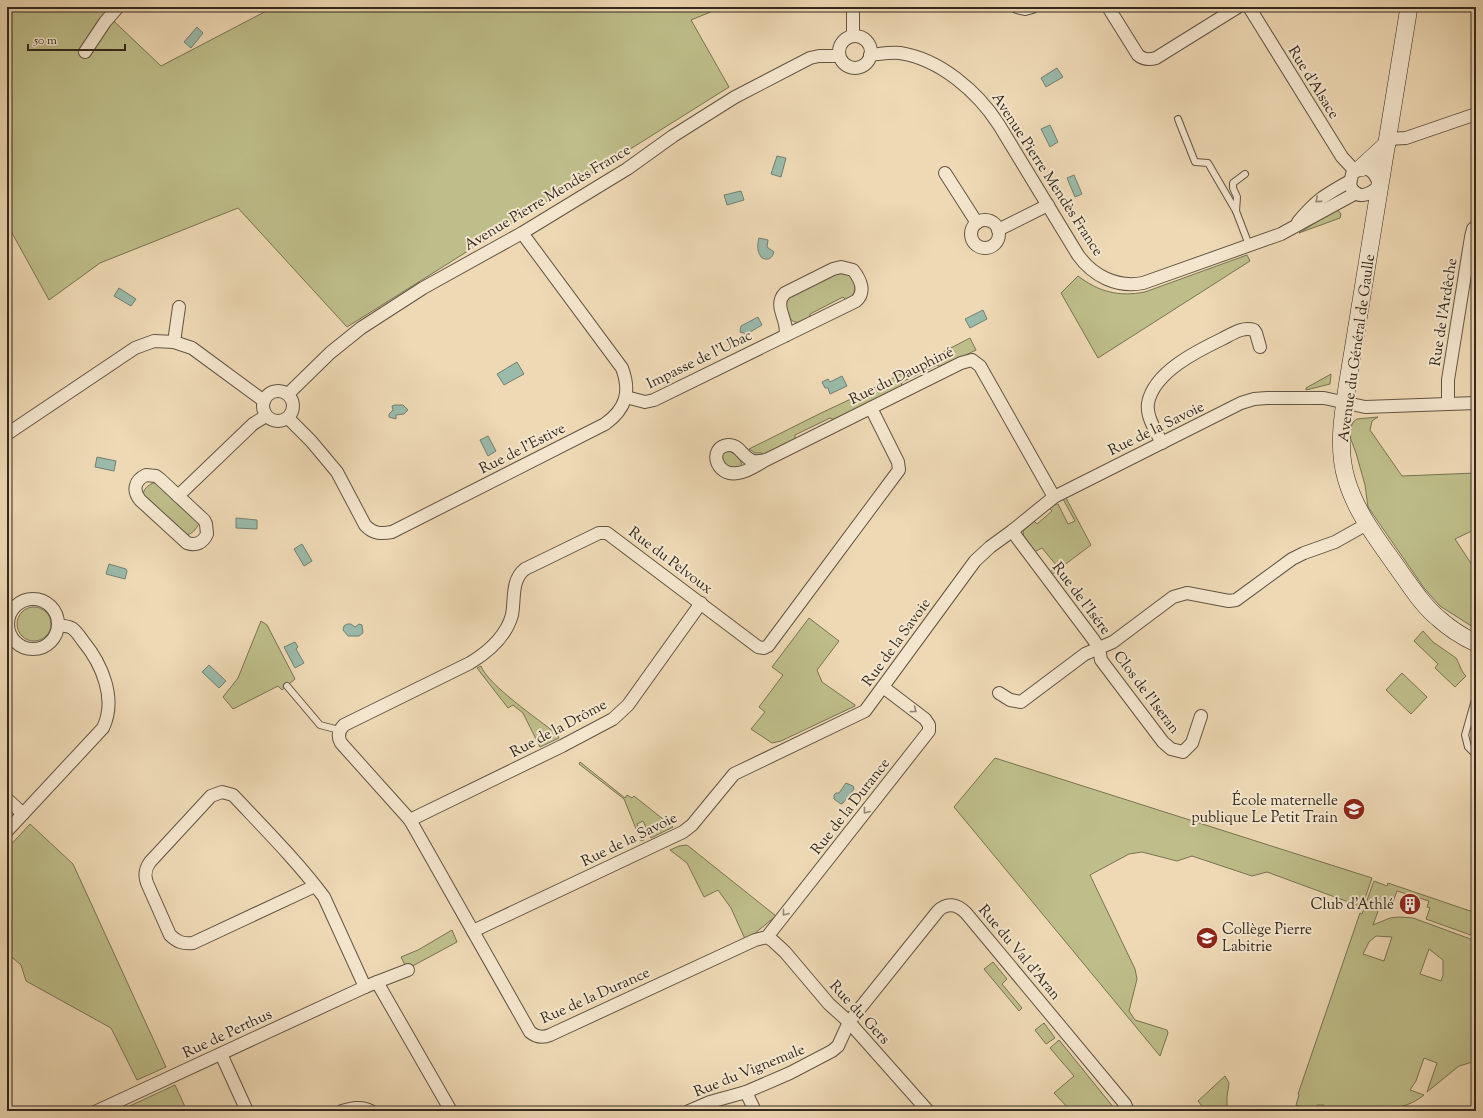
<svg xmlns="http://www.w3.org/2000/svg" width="1483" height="1118" viewBox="0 0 1483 1118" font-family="'Sorts Mill Goudy',serif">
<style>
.green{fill:#bebe8a;stroke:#787354;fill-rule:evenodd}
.water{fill:#9abaaa;stroke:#718072}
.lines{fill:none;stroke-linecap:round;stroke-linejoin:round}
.lane-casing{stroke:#625443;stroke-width:8}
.street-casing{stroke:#625443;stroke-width:14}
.secondary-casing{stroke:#33281d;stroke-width:18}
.lane{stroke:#f4e6ce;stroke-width:6}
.street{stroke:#f4e6ce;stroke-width:12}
.secondary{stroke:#f4e6ce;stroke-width:17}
.oneway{stroke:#948776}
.labels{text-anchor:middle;stroke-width:4;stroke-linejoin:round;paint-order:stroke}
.street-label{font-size:15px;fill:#33281d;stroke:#f4e6ce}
.poi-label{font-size:15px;fill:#33281d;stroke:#f4e6ce;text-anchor:end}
</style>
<rect width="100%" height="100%" fill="#eed9b4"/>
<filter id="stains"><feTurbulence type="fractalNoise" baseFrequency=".005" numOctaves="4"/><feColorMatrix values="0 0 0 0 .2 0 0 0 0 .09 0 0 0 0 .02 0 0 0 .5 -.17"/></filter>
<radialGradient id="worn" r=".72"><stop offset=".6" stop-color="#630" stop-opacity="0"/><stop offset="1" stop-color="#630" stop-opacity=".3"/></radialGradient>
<!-- green -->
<g class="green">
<path d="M7,7H99L161,66L274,7H723L691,20L729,87L347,327L238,208L100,263L49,300L7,224Z"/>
<path d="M1337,209L1341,214L1340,218L1299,233Z"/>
<path d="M1247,255L1250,261L1098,358L1061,293L1078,276C1099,292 1119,297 1145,292Z"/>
<path d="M842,272C856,276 860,293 847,301L843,297L810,314V319C794,326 790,322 784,307L790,296L833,274Z"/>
<path d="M970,338L976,350L941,367L937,365L902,382L901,387L835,420L830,418L795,435V440L764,456L762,453H755L749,449L819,414L870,390Z"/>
<path d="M1331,374L1330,384L1306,390V388Z"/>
<path d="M1378,417L1372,421L1370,430L1402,476L1476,473V529L1455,539L1476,571V629L1440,606L1424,588L1368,507L1365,485L1356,453L1350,437L1351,427L1353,422L1357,419Z"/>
<path d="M728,450C736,452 743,459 741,467L735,469L722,464L721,455L723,452Z"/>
<path d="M153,483H157L199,523C196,530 192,534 184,536L143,497C143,489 147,486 153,483Z"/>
<path d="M1066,498L1091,545L1051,575L1049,573L1057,566L1042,548L1034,552L1024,538L1023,531L1034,521L1037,524L1052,511L1049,508L1056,504H1058L1068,524L1075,521L1063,499Z"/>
<circle cx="34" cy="624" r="17"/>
<path d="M809,618L839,641L817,670L822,682L855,705V706L781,741L772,743L751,729L765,712L759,707L783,675L772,667Z"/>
<path d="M261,621L267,625L295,679L282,690L278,686L233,709L223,697L238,678Z"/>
<path d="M1423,631L1433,642L1456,658C1460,664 1460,670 1466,676L1455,687L1435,668L1438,664L1414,641Z"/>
<path d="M481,666C488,685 539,720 557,734L559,738L540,747L523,713L513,705L508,708L477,668Z"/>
<path d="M1402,673L1427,697L1411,714L1386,690Z"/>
<path d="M995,758L1372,878L1362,907L1267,872L1252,876L1192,856L1177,861L1142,852L1129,854L1090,875L1135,969L1137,979L1129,1011L1135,1020L1167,1030L1168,1033L1160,1056L954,807Z"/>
<path d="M580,762L625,798L627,795L632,798L634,796L673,827L651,838L643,821L637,824L644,840L641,841L624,799L579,764Z"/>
<path d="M30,824L73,864L166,1067L137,1080L111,1028L26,981L21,965L7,953V849Z"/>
<path d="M687,845L776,916L754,934L745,939L731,908L718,890L704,897L687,863L670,850L679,846Z"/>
<path d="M1374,881L1387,886L1388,883L1476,913V937L1426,919L1430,908L1427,907L1429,901L1397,891L1391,907L1381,903L1373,925L1390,918L1399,917L1413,918L1476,941V1061L1459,1066L1427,1092L1437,1063L1424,1058L1416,1081L1410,1090L1424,1095C1396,1118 1358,1107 1325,1109L1324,1105H1317V1110H1311L1296,1105L1299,1095L1298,1094L1360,913L1362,914ZM1376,936L1392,937L1384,961L1363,954L1369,942ZM1429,949L1443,960V975L1441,981L1420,974Z"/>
<path d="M452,930L457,942L407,969L401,957L418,950Z"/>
<path d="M993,962L1007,979L1002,984L1022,1008L1019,1011L984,969Z"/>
<path d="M1044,1023L1055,1038L1046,1044L1035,1030Z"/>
<path d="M1059,1040L1114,1108L1116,1111H1071L1054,1093L1074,1076L1050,1048Z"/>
<path d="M1225,1076L1229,1083L1227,1097V1111H1206L1198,1101Z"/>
<path d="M175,1085L187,1111H119Z"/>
</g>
<!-- water -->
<g class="water">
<path d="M197,27L203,33L191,48L184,42Z"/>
<path d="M1057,68L1063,77L1046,87L1041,78Z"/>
<path d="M1050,125L1058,142L1050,147L1041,129Z"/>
<path d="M777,156L786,158L781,177L771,174Z"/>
<path d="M1074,175L1082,194L1075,197L1067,178Z"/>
<path d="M741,191L744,200L727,205L724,195Z"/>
<path d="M759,238L768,240L767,247L774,252C772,258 769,261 762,258C757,252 757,246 759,238Z"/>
<path d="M119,288L136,299L131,306L114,296Z"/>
<path d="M983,310L987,319L970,328L965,319Z"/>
<path d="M758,317L762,325L745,335L744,333L740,332L741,326Z"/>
<path d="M517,362L524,374L504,385L497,374Z"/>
<path d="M842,376L847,386L830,394L828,388H825L822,382L828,379L830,382Z"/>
<path d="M395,405H403L408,410L404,414L396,415V419L389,417V414L393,410L392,406Z"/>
<path d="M488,436L496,451L488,456L480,440Z"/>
<path d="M97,457L116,461L114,471L95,467Z"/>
<path d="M236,518L257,520V529L236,528Z"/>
<path d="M302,544L312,561L304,566L294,549Z"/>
<path d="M109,564L126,569L127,571L125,579L106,574Z"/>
<path d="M347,624H351L355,627L359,624L362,625L363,633L359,636H348L343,630L344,626Z"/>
<path d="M295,642L298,647L296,649L304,663L295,668L284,647Z"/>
<path d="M209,665L226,681L219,688L202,672Z"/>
<path d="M846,783L853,786L854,789L843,803L841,804L834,799V795L836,793H839Z"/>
</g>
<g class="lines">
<!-- lane casing -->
<g class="lane-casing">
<g id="lane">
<path d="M1178,119L1195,162L1208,163L1236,211L1249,245"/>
<path d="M1236,211L1237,197L1233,188V183L1245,174"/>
<path d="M287,686L320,725L339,730"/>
<path d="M1476,696L1465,735L1468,747L1476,755"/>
</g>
</g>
<!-- street casing -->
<g class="street-casing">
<g id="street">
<path d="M853,7V36"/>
<path d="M1017,7L1025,9L1032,7"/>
<path d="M1108,7L1138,55C1144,60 1149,60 1156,58L1238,7"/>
<path d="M1249,7L1342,157L1355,171"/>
<circle cx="855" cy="52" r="16"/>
<path d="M85,52L105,22L118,7"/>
<path d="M870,55C880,54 891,52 900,53C940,59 978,92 999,125L1078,255C1093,276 1117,288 1143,283L1281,234L1356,193"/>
<path d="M1387,139L1406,138L1476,114"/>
<path d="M1361,168C1373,168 1376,176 1380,186C1370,194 1357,202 1350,185L1352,174Z"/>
<path d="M945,173L977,223"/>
<circle cx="985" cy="234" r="14"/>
<path d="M1298,222C1316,200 1325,195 1350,181"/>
<path d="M998,230L1048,205"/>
<path d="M174,342L179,307"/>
<circle cx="278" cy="406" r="15"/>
<path d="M288,394L330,353L361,328L423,288L522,233L627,169L673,136L735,97L810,58L819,56H839"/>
<path d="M626,397L645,402L654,400L856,301C866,292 861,280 853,270L841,267L833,269L785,293C772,306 790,321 785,336"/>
<path d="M1448,404V380L1471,237L1473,229L1476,226"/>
<path d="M871,408L898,462L899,470L768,646L764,648L758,647L611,536L607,533H599L525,569C511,580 515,599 512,615C506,637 488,652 470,663L344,725C339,730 337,736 341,743L410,820L530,1032C536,1037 543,1038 550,1035L755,940L767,937L929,731V725L925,719L883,687"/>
<path d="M288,418L311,441L337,472L365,525C373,534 381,534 392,532L605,424C626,409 631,392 622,368L522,233"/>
<path d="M7,434L135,348L154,341L174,342L192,348L264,401"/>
<path d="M1162,443C1156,431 1146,417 1148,403C1154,372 1197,351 1222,339C1232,334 1243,326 1254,330L1256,333L1260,347"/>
<path d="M766,460C758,464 748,472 738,473C715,477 708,447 728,445C739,444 742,456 751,460C755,462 761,461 766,460L961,363L972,360L980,366L1054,497"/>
<path d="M146,475L156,476L160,479L204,520L206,524L207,534C203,543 196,546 187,543L140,500C132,490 135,480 146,475Z"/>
<path d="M178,496L253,424L266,416"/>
<path d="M1012,531L1093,639L1099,648L1101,660L1163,742L1171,749L1183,752L1192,743L1201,716"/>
<circle cx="33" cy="624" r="25"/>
<path d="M999,693L1010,700L1021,702L1085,654L1113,642L1173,597L1187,593L1229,601L1236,600L1292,559L1304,553L1335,542L1367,524"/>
<path d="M7,799L23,814"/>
<path d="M410,820L562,746L613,719L628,705L701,603"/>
<path d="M7,831L103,728C117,699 102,664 83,641C80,637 77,632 73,629C70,626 63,626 58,625"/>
<path d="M315,886L193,943C183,944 177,942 170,935L147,883C144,875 145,869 150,862L211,796L222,792L233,795C264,828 297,861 324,897L365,987"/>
<path d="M473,931L683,832L692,825L734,774L865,711L975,561L990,547L1012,531L1054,497L1241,403L1254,399L1267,398H1324L1365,407L1476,403"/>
<path d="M767,937L773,941L785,952L829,1004L849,1022L928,1111"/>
<path d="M377,982L408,970"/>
<path d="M221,1054L247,1111"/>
<path d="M746,1092L755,1111"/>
<path d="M97,1111L365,987L377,982L451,1111"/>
<path d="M342,1111C352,1108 362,1106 371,1111"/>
<path d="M689,1111L710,1102L746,1092L790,1073L832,1051L838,1046L849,1022L938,911C947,902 957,904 966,913L1125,1104L1128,1111"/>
</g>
</g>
<!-- secondary casing -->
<g class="secondary-casing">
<g id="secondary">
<path d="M1409,7L1348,381C1343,413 1337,447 1346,478C1356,514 1381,544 1401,573C1412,588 1423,606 1438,618C1449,628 1463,637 1476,643"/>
<path d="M1361,168L1387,144"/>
</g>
</g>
<!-- lane -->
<use href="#lane" class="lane"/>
<!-- street -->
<use href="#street" class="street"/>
<!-- secondary -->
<use href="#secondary" class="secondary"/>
</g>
<!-- one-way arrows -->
<defs><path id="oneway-chevron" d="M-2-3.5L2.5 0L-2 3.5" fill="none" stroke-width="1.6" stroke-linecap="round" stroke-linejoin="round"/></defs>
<g class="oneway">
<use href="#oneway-chevron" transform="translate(1318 200) rotate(139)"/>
<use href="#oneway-chevron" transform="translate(914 710) rotate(37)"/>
<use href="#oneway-chevron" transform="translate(866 811) rotate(128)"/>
<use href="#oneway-chevron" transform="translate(785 913) rotate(128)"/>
</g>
<!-- icons -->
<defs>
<g id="school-disc" transform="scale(1.15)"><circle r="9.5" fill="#8f2418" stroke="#f4e6ce"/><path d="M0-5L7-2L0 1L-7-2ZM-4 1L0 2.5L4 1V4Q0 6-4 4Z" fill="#fff"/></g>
<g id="building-disc" transform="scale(1.15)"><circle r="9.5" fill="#8f2418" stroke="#f4e6ce"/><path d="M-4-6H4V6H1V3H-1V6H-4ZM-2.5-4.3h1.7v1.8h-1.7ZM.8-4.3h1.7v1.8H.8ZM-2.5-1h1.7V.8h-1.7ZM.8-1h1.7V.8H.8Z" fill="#fff"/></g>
</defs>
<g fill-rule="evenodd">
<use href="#school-disc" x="1354" y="809"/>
<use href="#building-disc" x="1410" y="904"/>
<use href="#school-disc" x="1207" y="938"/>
</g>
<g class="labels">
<!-- street labels -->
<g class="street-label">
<text transform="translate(1314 82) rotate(58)" y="5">Rue d'Alsace</text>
<text transform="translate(1048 174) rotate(57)" y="5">Avenue Pierre Mendès France</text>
<text transform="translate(547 197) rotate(-31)" y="5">Avenue Pierre Mendès France</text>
<text transform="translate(1443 312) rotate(-81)" y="5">Rue de l'Ardêche</text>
<text transform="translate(1356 348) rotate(-82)" y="5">Avenue du Général de Gaulle</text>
<text transform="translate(699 359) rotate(-26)" y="5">Impasse de l'Ubac</text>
<text transform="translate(901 375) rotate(-26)" y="5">Rue du Dauphiné</text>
<text transform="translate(1156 428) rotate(-26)" y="5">Rue de la Savoie</text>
<text transform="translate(522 448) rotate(-27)" y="5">Rue de l'Estive</text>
<text transform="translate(671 560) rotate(37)" y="5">Rue du Pelvoux</text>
<text transform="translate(1082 598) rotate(53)" y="5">Rue de l'Isére</text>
<text transform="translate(896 642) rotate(-54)" y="5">Rue de la Savoie</text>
<text transform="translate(1147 692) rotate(53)" y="5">Clos de l'Iseran</text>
<text transform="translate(558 728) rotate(-28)" y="5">Rue de la Drôme</text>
<text transform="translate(850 806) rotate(-52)" y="5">Rue de la Durance</text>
<text transform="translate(629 839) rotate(-26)" y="5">Rue de la Savoie</text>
<text transform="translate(1020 952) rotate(50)" y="5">Rue du Val d'Aran</text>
<text transform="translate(595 995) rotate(-24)" y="5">Rue de la Durance</text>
<text transform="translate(860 1012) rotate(47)" y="5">Rue du Gers</text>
<text transform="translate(227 1033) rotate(-25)" y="5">Rue de Perthus</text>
<text transform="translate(749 1070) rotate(-22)" y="5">Rue du Vignemale</text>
</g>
<!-- poi labels -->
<g class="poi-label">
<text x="1338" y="805">École maternelle<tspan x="1338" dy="17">publique Le Petit Train</tspan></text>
<text x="1394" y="909">Club d'Athlé</text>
<text x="1222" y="934" text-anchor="start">Collège Pierre<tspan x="1222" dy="17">Labitrie</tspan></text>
</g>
</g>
<!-- margin -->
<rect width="1483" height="1118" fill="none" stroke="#eed9b4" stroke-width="24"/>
<rect x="8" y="8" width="1467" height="1102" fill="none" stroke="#33281d" stroke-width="2"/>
<rect x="12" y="12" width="1459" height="1094" fill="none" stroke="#33281d"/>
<!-- scale -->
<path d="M28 44v6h97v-6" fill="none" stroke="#33281d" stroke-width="2"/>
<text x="34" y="44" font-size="12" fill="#33281d" stroke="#f4e6ce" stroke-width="3" paint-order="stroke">50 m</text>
<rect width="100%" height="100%" filter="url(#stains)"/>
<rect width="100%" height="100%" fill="url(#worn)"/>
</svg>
